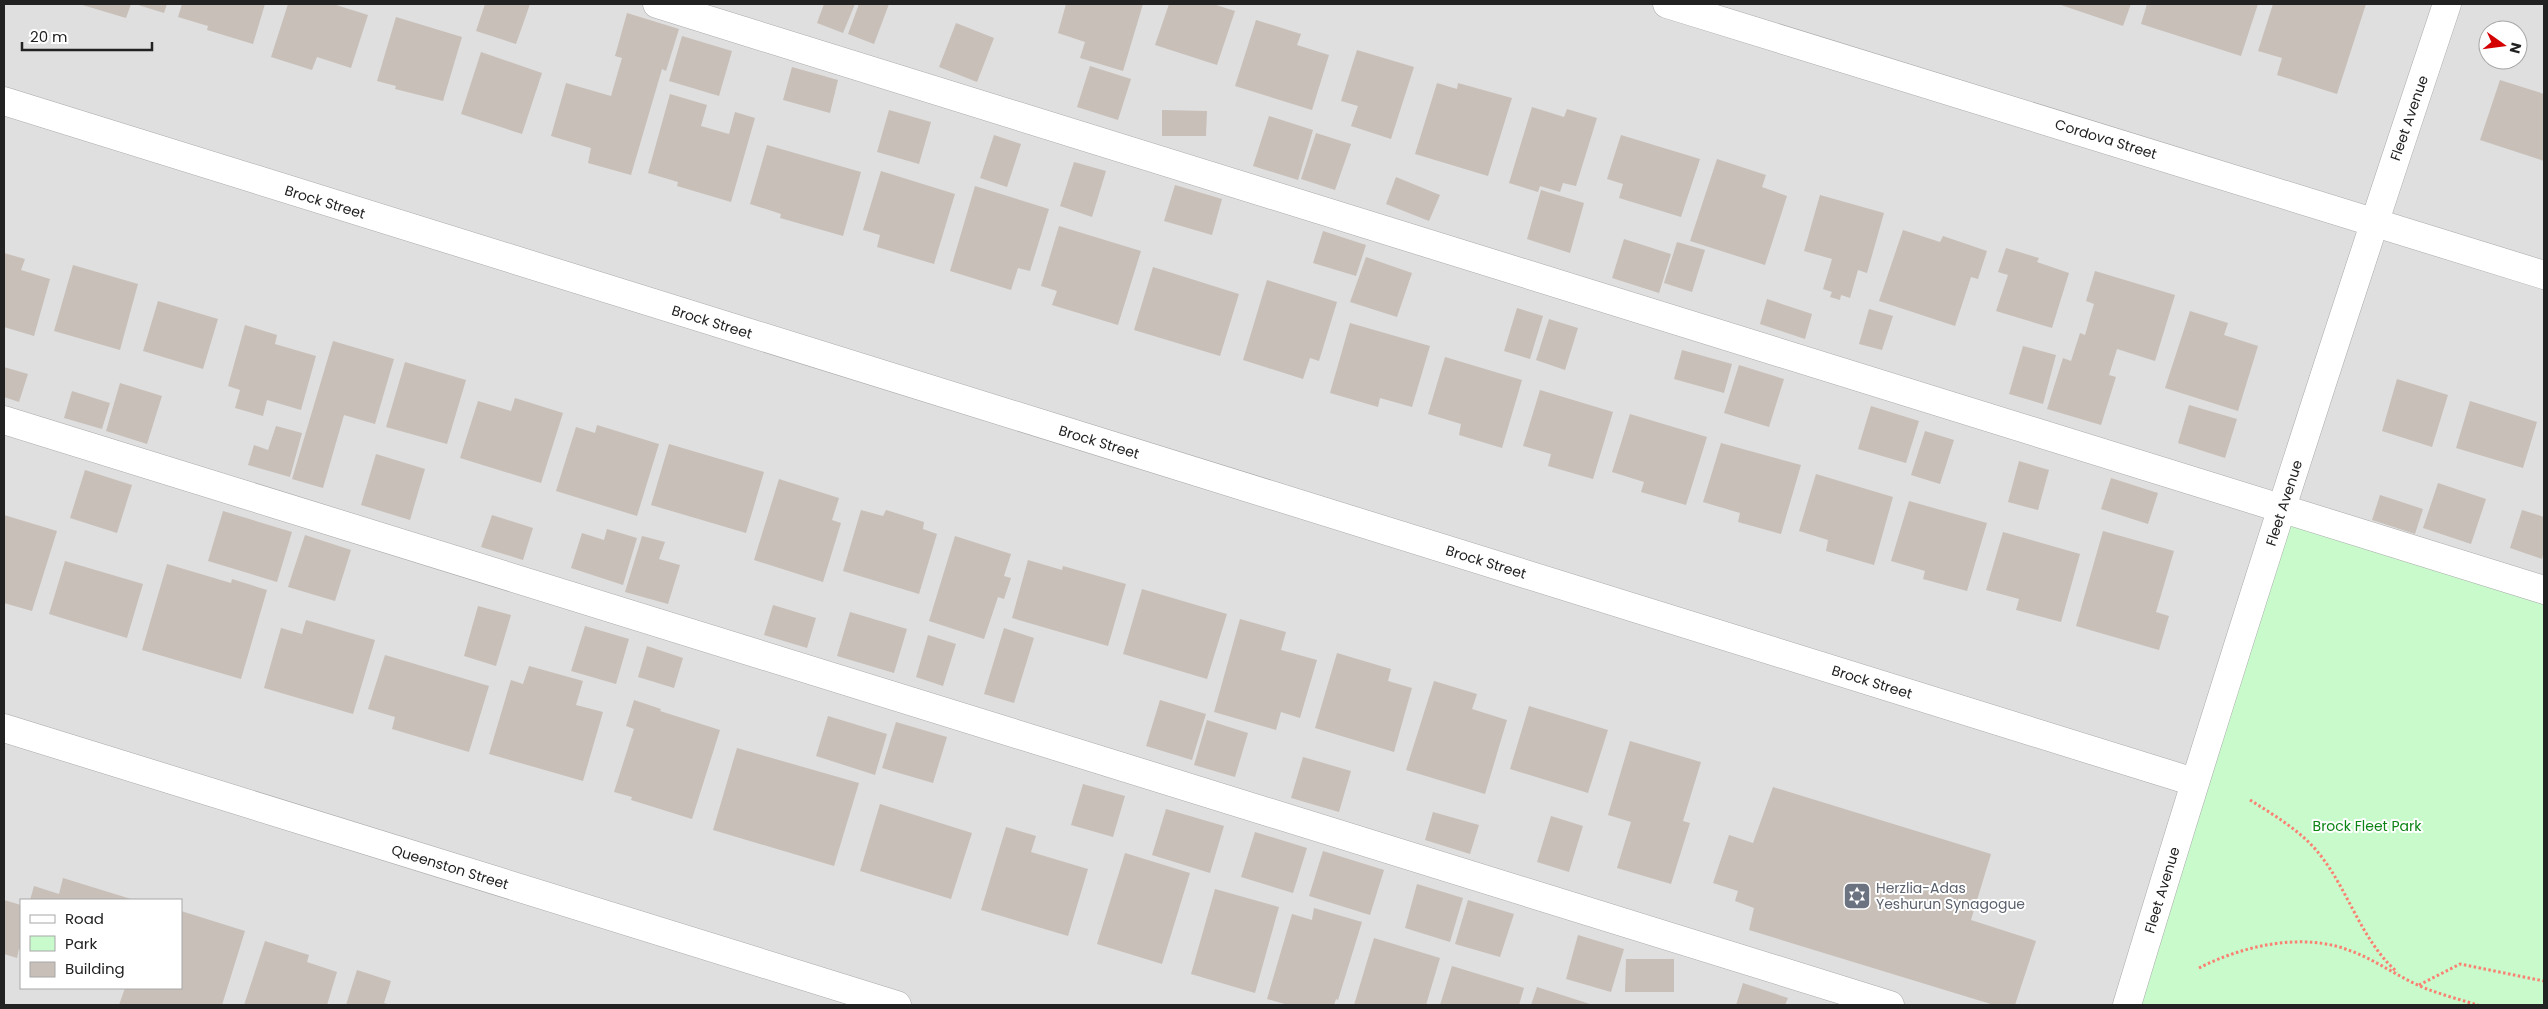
<svg xmlns="http://www.w3.org/2000/svg" width="2548" height="1009" viewBox="0 0 2548 1009" font-family="Poppins,sans-serif">
<style>
.residential{fill:#e0dfdf;fill-rule:evenodd}
.park{fill:#c8facc}
.building{fill:#c7bfb8}
.lines{fill:none;stroke-linecap:round;stroke-linejoin:round}
.minor-casing{stroke:#a9a9a9;stroke-width:29}
.path{stroke:#fa8072;stroke-width:3;stroke-dasharray:2.5 2.5;stroke-linecap:butt}
.minor{stroke:#fff;stroke-width:28}
.labels{text-anchor:middle;stroke-width:4;stroke-linejoin:round;paint-order:stroke}
.street-label{font-size:14px;fill:#222;stroke:#fff}
.park-label{font-size:14px;fill:#0c8416;stroke:#fff}
.worship-label{font-size:14px;fill:#5b616d;stroke:#fff;text-anchor:start}
</style>
<rect width="100%" height="100%" fill="#f2efe9"/>
<!-- residential -->
<path class="residential" d="M4,4H2544V590L2127,1005H4ZM2488,30H2518V60H2488ZM21,900H181V988H21Z"/>
<!-- park -->
<path class="park" d="M2282,509L2544,590V1005H2127Z"/>
<!-- building -->
<g class="building">
<path d="M79,4H131L126,18Z"/>
<path d="M135,4H167L164,13Z"/>
<path d="M182,4H265L253,44L207,30L208,26L178,17Z"/>
<path d="M288,4H333L368,15L351,68L317,57L312,70L271,57Z"/>
<path d="M485,4H530L516,44L476,31Z"/>
<path d="M824,4H855L843,33L817,23Z"/>
<path d="M859,4H889L874,44L848,34Z"/>
<path d="M1066,4H1143L1123,71L1080,58L1085,42L1058,33Z"/>
<path d="M1169,4H1213L1235,11L1217,65L1155,45Z"/>
<path d="M2058,4H2131L2123,26Z"/>
<path d="M2147,4H2258L2241,56L2141,24Z"/>
<path d="M2273,4H2366L2337,94L2277,75L2282,58L2258,51Z"/>
<path d="M627,13L679,29L666,71L662,69L631,175L588,163L591,148L551,136L566,83L611,96L622,58L615,56Z"/>
<path d="M396,17L462,37L443,101L395,89L396,86L377,81Z"/>
<path d="M1256,20L1301,34L1297,45L1329,55L1312,110L1235,86Z"/>
<path d="M956,23L994,38L977,82L939,67Z"/>
<path d="M682,36L732,51L719,96L669,81Z"/>
<path d="M1357,50L1414,67L1391,139L1351,126L1358,106L1341,101Z"/>
<path d="M481,52L542,73L522,134L461,114Z"/>
<path d="M1090,66L1131,79L1118,120L1077,107Z"/>
<path d="M792,67L838,80L830,113L783,100Z"/>
<path d="M2500,80L2544,94V161L2480,140Z"/>
<path d="M1437,83L1457,89L1458,83L1512,98L1488,176L1415,154Z"/>
<path d="M670,94L707,105L701,126L729,134L735,112L755,118L731,202L677,186L678,182L648,173Z"/>
<path d="M1532,107L1564,117L1567,109L1597,118L1576,186L1563,183L1560,192L1540,186L1538,192L1509,183Z"/>
<path d="M889,110L931,122L919,164L877,152Z"/>
<path d="M1162,110L1207,111L1206,136H1162Z"/>
<path d="M1269,116L1313,130L1298,180L1253,166Z"/>
<path d="M1316,133L1351,144L1335,190L1301,179Z"/>
<path d="M994,135L1021,144L1007,187L980,178Z"/>
<path d="M1621,135L1700,159L1681,217L1619,198L1623,184L1607,179Z"/>
<path d="M767,145L861,172L843,236L780,218L781,214L750,204Z"/>
<path d="M1717,159L1766,175L1762,187L1787,196L1765,265L1690,241Z"/>
<path d="M1074,162L1106,171L1092,217L1060,206Z"/>
<path d="M881,171L955,194L934,264L877,247L880,235L863,230Z"/>
<path d="M1396,177L1440,195L1429,221L1386,204Z"/>
<path d="M1175,185L1222,199L1212,235L1164,221Z"/>
<path d="M975,186L1049,209L1030,271L1018,268L1011,290L950,271Z"/>
<path d="M1541,190L1584,203L1570,253L1527,239Z"/>
<path d="M1820,195L1884,213L1867,273L1858,270L1850,298L1841,295L1840,300L1830,297L1832,292L1823,289L1832,259L1804,251Z"/>
<path d="M1059,226L1141,251L1118,325L1052,305L1057,291L1041,286Z"/>
<path d="M1903,230L1940,242L1943,236L1987,251L1978,279L1971,277L1955,326L1879,301Z"/>
<path d="M1323,231L1366,245L1356,276L1313,263Z"/>
<path d="M1624,239L1671,254L1659,293L1612,278Z"/>
<path d="M1677,242L1705,250L1692,292L1664,283Z"/>
<path d="M2006,248L2039,258L2037,262L2069,273L2052,328L1996,311L2008,275L1998,272Z"/>
<path d="M4,253L25,259L21,270L50,279L34,336L4,327Z"/>
<path d="M1366,257L1412,273L1397,317L1350,302Z"/>
<path d="M73,265L138,284L120,350L54,331Z"/>
<path d="M1153,267L1239,294L1220,356L1134,330Z"/>
<path d="M2095,271L2175,295L2155,361L2117,349L2109,375L2116,377L2101,425L2047,409L2063,358L2071,361L2080,333L2085,335L2094,304L2086,301Z"/>
<path d="M1267,280L1337,302L1319,361L1310,358L1303,379L1243,360Z"/>
<path d="M1767,299L1812,314L1805,339L1760,324Z"/>
<path d="M158,301L218,319L203,369L143,351Z"/>
<path d="M1517,308L1543,316L1530,359L1504,351Z"/>
<path d="M1869,309L1893,316L1882,350L1859,344Z"/>
<path d="M2190,311L2228,323L2224,335L2258,346L2238,411L2165,388Z"/>
<path d="M1549,319L1578,328L1565,370L1536,360Z"/>
<path d="M1350,323L1430,346L1412,407L1380,398L1378,407L1330,393Z"/>
<path d="M245,325L277,335L275,344L316,356L301,410L267,400L263,416L235,408L240,390L228,386Z"/>
<path d="M333,341L394,359L375,424L344,415L323,488L292,479Z"/>
<path d="M2023,346L2056,355L2043,404L2009,394Z"/>
<path d="M1682,350L1732,364L1724,393L1674,379Z"/>
<path d="M1445,357L1522,380L1502,448L1459,435L1461,424L1428,414Z"/>
<path d="M405,362L466,380L447,444L386,427Z"/>
<path d="M1739,365L1784,379L1769,427L1724,413Z"/>
<path d="M4,367L28,374L19,402L4,397Z"/>
<path d="M2397,379L2448,395L2432,447L2382,431Z"/>
<path d="M120,383L162,396L147,444L106,431Z"/>
<path d="M1540,390L1613,412L1593,479L1548,466L1551,454L1523,446Z"/>
<path d="M72,391L110,403L102,429L64,418Z"/>
<path d="M515,398L563,413L541,483L460,458L478,401L511,411Z"/>
<path d="M2470,401L2537,422L2523,468L2456,448Z"/>
<path d="M2189,405L2237,419L2225,458L2178,443Z"/>
<path d="M1871,406L1919,421L1906,463L1858,449Z"/>
<path d="M1630,414L1707,437L1686,505L1641,492L1644,482L1612,472Z"/>
<path d="M597,425L659,444L637,516L556,491L576,427L595,433Z"/>
<path d="M276,426L302,433L290,477L248,465L254,445L268,450Z"/>
<path d="M1925,431L1954,440L1940,484L1911,475Z"/>
<path d="M1721,443L1801,465L1781,534L1738,522L1740,513L1703,502Z"/>
<path d="M669,444L764,472L746,533L651,505Z"/>
<path d="M376,454L425,469L410,520L361,505Z"/>
<path d="M2019,461L2049,470L2038,510L2008,502Z"/>
<path d="M85,470L132,485L117,533L70,518Z"/>
<path d="M1816,474L1893,497L1874,565L1826,551L1828,540L1799,531Z"/>
<path d="M2111,478L2158,493L2148,524L2101,509Z"/>
<path d="M779,479L839,498L832,520L841,523L823,582L754,560Z"/>
<path d="M2438,483L2486,499L2471,544L2423,528Z"/>
<path d="M2380,495L2423,509L2415,534L2372,520Z"/>
<path d="M1909,501L1987,523L1967,591L1923,579L1925,571L1891,561Z"/>
<path d="M861,510L883,516L886,510L924,522L923,529L937,534L919,594L843,571Z"/>
<path d="M2522,510L2544,517V551L2542,559L2510,548Z"/>
<path d="M223,511L292,532L277,582L208,561Z"/>
<path d="M4,515L57,531L32,611L4,603Z"/>
<path d="M492,515L533,528L523,560L481,547Z"/>
<path d="M607,529L637,538L623,585L571,568L582,533L604,540Z"/>
<path d="M2103,531L2174,551L2156,612L2169,616L2159,650L2076,626Z"/>
<path d="M2003,532L2080,554L2061,622L2016,610L2019,599L1986,590Z"/>
<path d="M305,535L351,550L335,601L288,587Z"/>
<path d="M642,536L665,542L659,559L680,565L668,604L625,592Z"/>
<path d="M955,536L1011,554L1004,576L1011,578L1004,599L998,597L984,639L929,621Z"/>
<path d="M1028,560L1062,570L1063,566L1126,584L1108,646L1012,618Z"/>
<path d="M65,561L143,584L127,638L49,614Z"/>
<path d="M167,564L231,583L232,579L267,590L241,679L142,650Z"/>
<path d="M1142,589L1227,614L1207,679L1123,654Z"/>
<path d="M773,605L816,618L807,648L764,635Z"/>
<path d="M478,606L511,615L496,666L464,656Z"/>
<path d="M850,612L907,629L894,673L837,656Z"/>
<path d="M1240,619L1286,632L1281,650L1317,660L1300,718L1281,712L1276,730L1214,712Z"/>
<path d="M306,620L375,640L353,714L264,688L281,628L302,634Z"/>
<path d="M585,626L629,639L616,684L571,671Z"/>
<path d="M1004,628L1034,638L1014,703L984,694Z"/>
<path d="M928,635L956,644L943,686L916,677Z"/>
<path d="M647,646L683,658L674,688L638,677Z"/>
<path d="M1337,653L1391,669L1388,681L1412,688L1394,752L1315,728Z"/>
<path d="M385,655L489,686L469,752L392,729L395,717L368,709Z"/>
<path d="M529,666L583,681L576,705L603,712L583,781L489,754L511,680L523,684Z"/>
<path d="M1434,681L1477,694L1472,709L1507,720L1485,794L1406,770Z"/>
<path d="M634,700L661,709L660,711L720,730L692,819L631,800L632,797L614,792L634,729L626,726Z"/>
<path d="M1160,700L1206,714L1192,760L1146,746Z"/>
<path d="M1529,706L1608,730L1588,793L1510,769Z"/>
<path d="M828,716L887,734L875,775L816,756Z"/>
<path d="M1207,720L1248,733L1235,777L1194,765Z"/>
<path d="M896,722L947,737L933,783L882,768Z"/>
<path d="M1630,741L1701,762L1683,821L1690,823L1671,884L1617,868L1631,822L1608,815Z"/>
<path d="M737,748L859,783L834,866L713,830Z"/>
<path d="M1303,757L1351,771L1339,812L1291,798Z"/>
<path d="M1083,784L1125,796L1113,837L1071,825Z"/>
<path d="M1773,787L1991,854L1971,920L2036,941L2015,1005H1994L1749,930L1754,908L1735,901L1738,891L1713,883L1729,835L1753,843Z"/>
<path d="M880,804L972,833L951,899L860,871Z"/>
<path d="M1166,809L1224,826L1210,873L1152,855Z"/>
<path d="M1433,812L1479,825L1470,854L1425,840Z"/>
<path d="M1551,816L1583,826L1569,872L1537,862Z"/>
<path d="M1006,827L1036,836L1031,852L1088,869L1068,936L981,910Z"/>
<path d="M1255,832L1307,848L1293,893L1241,877Z"/>
<path d="M1323,851L1384,870L1370,915L1309,896Z"/>
<path d="M1125,853L1190,873L1162,964L1097,944Z"/>
<path d="M63,878L131,899V900H30L34,886L59,894Z"/>
<path d="M1417,884L1463,898L1450,942L1405,928Z"/>
<path d="M1215,889L1279,907L1255,993L1191,974Z"/>
<path d="M4,900L21,905V949H19L17,958L4,954Z"/>
<path d="M1468,900L1514,914L1500,957L1455,944Z"/>
<path d="M1314,908L1362,922L1338,1000L1336,999L1334,1005H1288L1267,999L1292,914L1312,920Z"/>
<path d="M181,911L245,931L222,1005H119L125,988H181Z"/>
<path d="M1578,935L1624,949L1611,992L1566,979Z"/>
<path d="M1374,938L1440,958L1426,1005H1354Z"/>
<path d="M265,941L309,955L307,962L337,972L327,1005H244Z"/>
<path d="M1626,959H1674V992H1625Z"/>
<path d="M1452,966L1524,988L1519,1005H1440Z"/>
<path d="M357,970L391,981L384,1003L391,1005H346Z"/>
<path d="M1743,983L1788,998L1785,1005H1736Z"/>
<path d="M1537,987L1593,1005H1531Z"/>
</g>
<g class="lines">
<!-- minor casing -->
<g class="minor-casing">
<g id="minor">
<path d="M657,4L2544,590"/>
<path d="M1667,4L2544,275"/>
<path d="M4,101L2194,782"/>
<path d="M4,420L1890,1005"/>
<path d="M4,728L897,1005"/>
<path d="M2127,1005C2228,670 2336,336 2447,4"/>
</g>
</g>
<!-- path -->
<g class="path">
<path d="M2250,800C2274,815 2299,830 2317,851C2348,888 2360,939 2397,972"/>
<path d="M2199,968C2244,945 2304,932 2351,951C2378,961 2401,979 2427,989C2443,995 2461,1000 2478,1005"/>
<path d="M2419,985L2460,964L2544,981"/>
</g>
<!-- minor -->
<use href="#minor" class="minor"/>
</g>
<!-- icons -->
<defs>
<g id="synagogue-square" transform="scale(1.4375)"><rect x="-9" y="-9" width="18" height="18" rx="4" fill="#6b7280" stroke="#fff"/><path d="M0-6.5L5.6 3.2H-5.6ZM0 6.5L5.6-3.2H-5.6Z" fill="#fff"/></g>
</defs>
<g fill-rule="evenodd">
<use href="#synagogue-square" x="1857" y="896"/>
</g>
<g class="labels">
<!-- street labels -->
<g class="street-label">
<text transform="translate(2409 118) rotate(-71)" y="5">Fleet Avenue</text>
<text transform="translate(2106 139) rotate(17)" y="5">Cordova Street</text>
<text transform="translate(325 202) rotate(17)" y="5">Brock Street</text>
<text transform="translate(712 322) rotate(17)" y="5">Brock Street</text>
<text transform="translate(1099 442) rotate(17)" y="5">Brock Street</text>
<text transform="translate(2284 503) rotate(-72)" y="5">Fleet Avenue</text>
<text transform="translate(1486 562) rotate(17)" y="5">Brock Street</text>
<text transform="translate(1872 682) rotate(17)" y="5">Brock Street</text>
<text transform="translate(450 867) rotate(17)" y="5">Queenston Street</text>
<text transform="translate(2162 890) rotate(-73)" y="5">Fleet Avenue</text>
</g>
<!-- park labels -->
<g class="park-label">
<text x="2367" y="831">Brock Fleet Park</text>
</g>
<!-- worship labels -->
<g class="worship-label">
<text x="1876" y="893">Herzlia-Adas<tspan x="1876" dy="16">Yeshurun Synagogue</tspan></text>
</g>
</g>
<!-- border -->
<rect width="2548" height="1009" fill="none" stroke="#222222" stroke-width="10"/>
<!-- legend -->
<rect x="20" y="899" width="162" height="90" fill="#ffffff" stroke="#a7a7a7"/>
<rect x="30" y="915" width="25" height="8" fill="#ffffff" stroke="#a7a7a7"/>
<text x="65" y="924" font-size="15" fill="#222222">Road</text>
<rect x="30" y="936" width="25" height="15" fill="#c8facc" stroke="#a7a7a7"/>
<text x="65" y="949" font-size="15" fill="#222222">Park</text>
<rect x="30" y="962" width="25" height="15" fill="#c7bfb8" stroke="#a7a7a7"/>
<text x="65" y="974" font-size="15" fill="#222222">Building</text>
<!-- north arrow -->
<g transform="translate(2503 45) rotate(104)"><circle r="24" fill="#ffffff" stroke="#a7a7a7"/>
<path d="M0-4L9 19L0 12L-9 19Z" fill="#d40000"/>
<text y="-8" font-size="14" font-weight="bold" text-anchor="middle" fill="#222222">N</text>
</g>
<!-- scale -->
<path d="M22 42v8h130v-8" fill="none" stroke="#222222" stroke-width="2.5"/>
<text x="30" y="42" font-size="15" fill="#222222" stroke="#ffffff" stroke-width="4" paint-order="stroke">20 m</text>
</svg>
